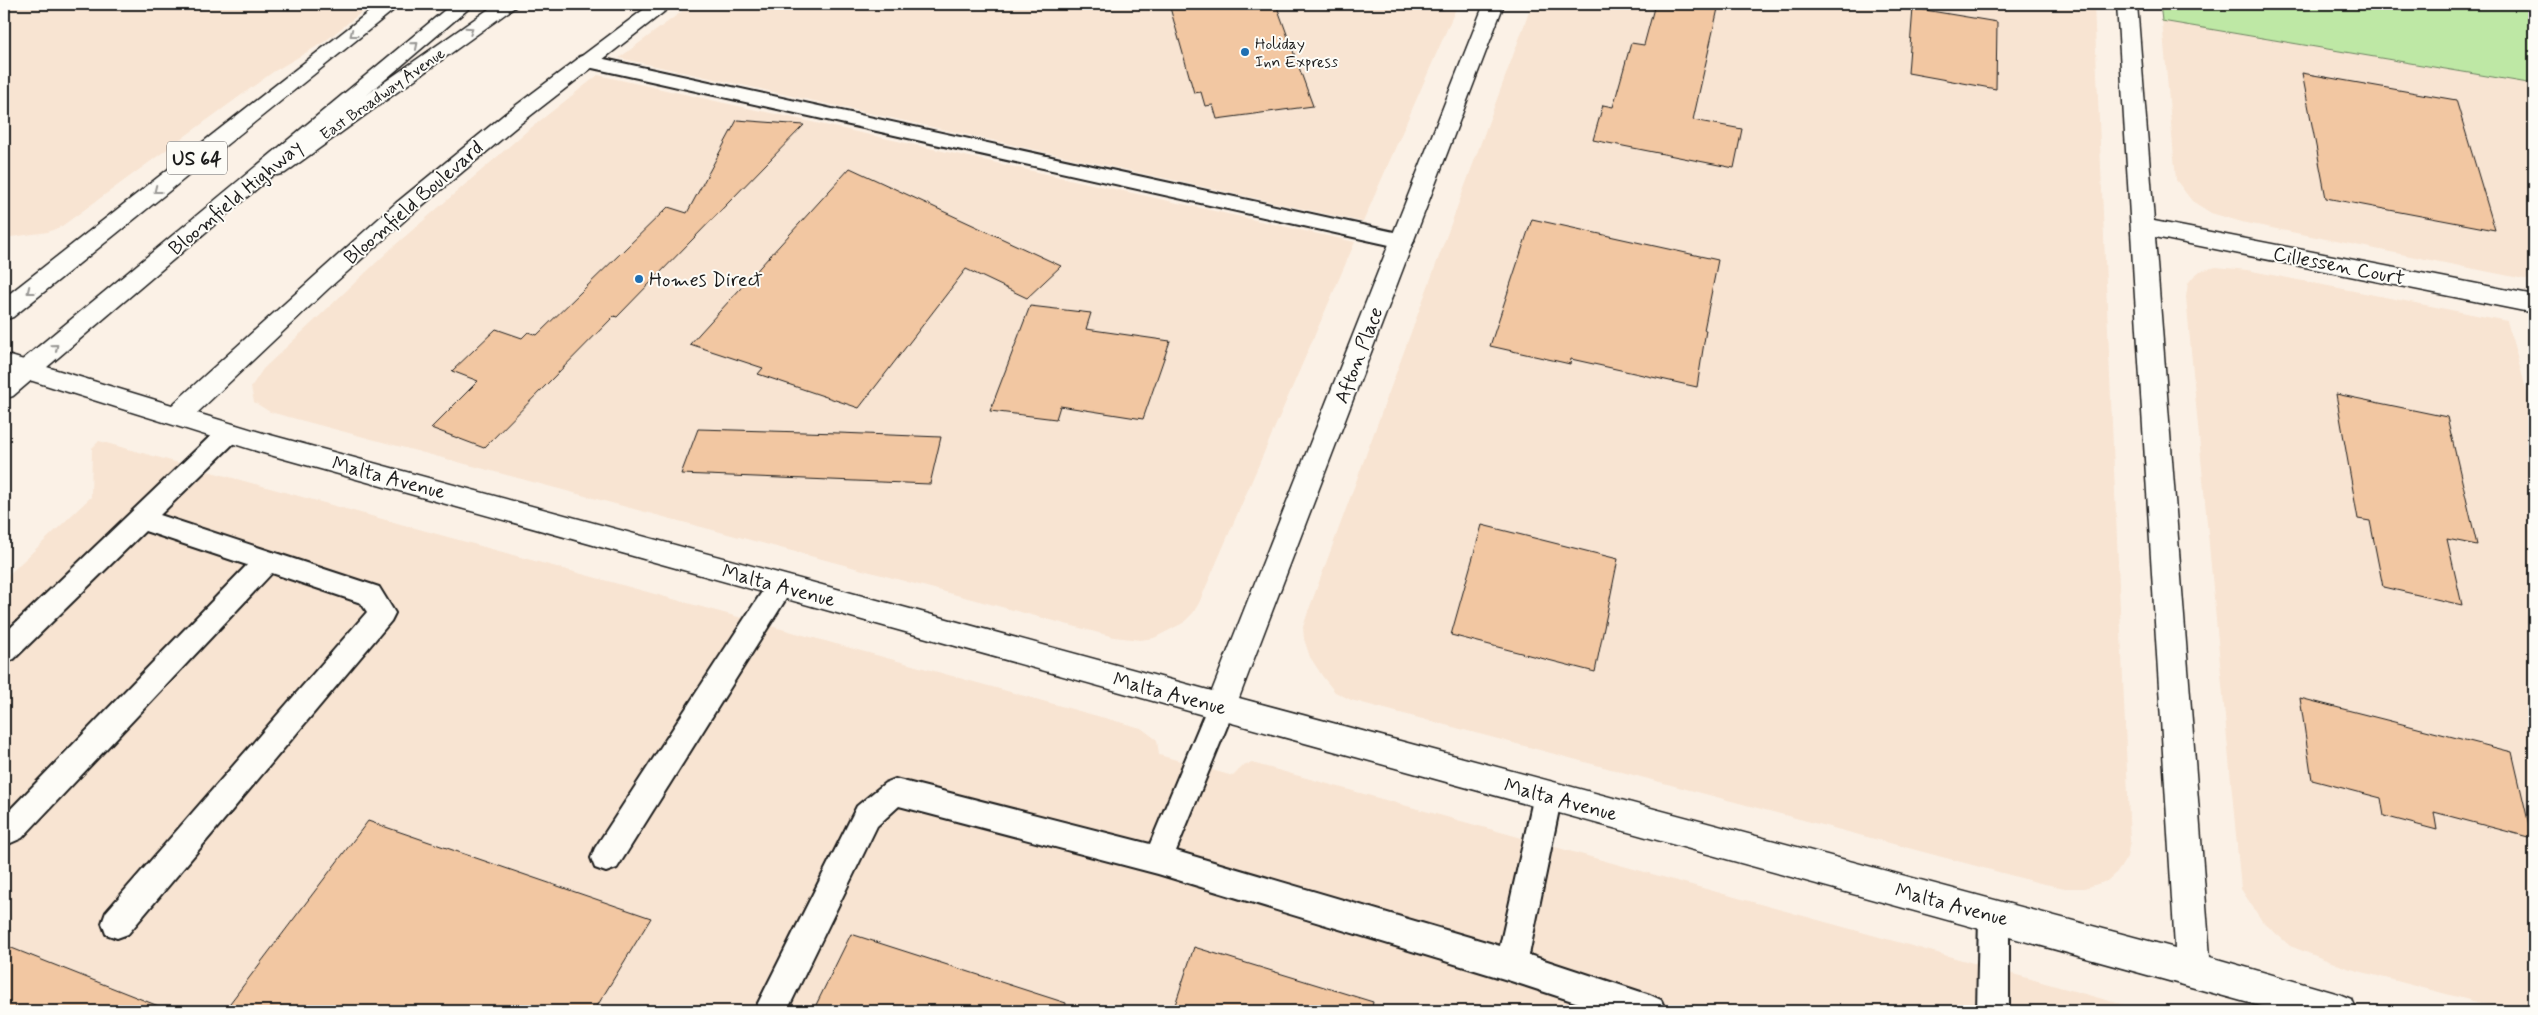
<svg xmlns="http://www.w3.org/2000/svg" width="2538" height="1015" viewBox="0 0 2538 1015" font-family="Mynerve,sans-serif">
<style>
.built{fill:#f8e4d2}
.green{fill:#bee8a5;stroke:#6d8260}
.building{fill:#f2c7a2;stroke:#1c1c1c}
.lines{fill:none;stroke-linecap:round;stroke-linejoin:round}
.service-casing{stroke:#1c1c1c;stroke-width:4}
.minor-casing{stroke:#1c1c1c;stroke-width:3}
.primary-casing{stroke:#1c1c1c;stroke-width:3}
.trunk-casing{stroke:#1c1c1c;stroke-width:3}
.service{fill:#fdfcf7;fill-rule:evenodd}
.minor{fill:#fdfcf7;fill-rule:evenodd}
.primary{fill:#fdfcf7;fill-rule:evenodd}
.trunk{fill:#fdfcf7;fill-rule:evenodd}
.oneway{stroke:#989794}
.poi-dot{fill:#1f6fb2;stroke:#fdfcf7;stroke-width:2}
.labels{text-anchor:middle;stroke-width:4;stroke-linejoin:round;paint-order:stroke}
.far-poi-label{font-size:16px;fill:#1c1c1c;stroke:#fdfcf7;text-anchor:start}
.far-street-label{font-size:16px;fill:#1c1c1c;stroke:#fdfcf7}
.shield{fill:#fdfcf7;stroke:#605f5e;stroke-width:1}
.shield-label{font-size:19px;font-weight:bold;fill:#1c1c1c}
.street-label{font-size:20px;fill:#1c1c1c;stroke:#fdfcf7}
.poi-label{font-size:20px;fill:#1c1c1c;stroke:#fdfcf7;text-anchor:start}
</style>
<rect width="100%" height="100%" fill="#fbf1e6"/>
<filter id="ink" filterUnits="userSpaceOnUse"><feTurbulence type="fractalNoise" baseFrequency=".02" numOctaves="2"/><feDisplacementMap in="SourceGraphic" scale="10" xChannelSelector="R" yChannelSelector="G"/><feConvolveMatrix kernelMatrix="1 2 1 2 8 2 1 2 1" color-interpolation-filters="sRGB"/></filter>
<g filter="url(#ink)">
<!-- built -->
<g class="built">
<path d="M4,4H372L324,42L273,72L62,226L48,232L4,238Z"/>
<path d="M692,4H1458L1363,222L619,58Z"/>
<path d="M1532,4H2094L2130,841L2127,857L2119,870L2107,881L2085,888H2065L2040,883L1351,700L1335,692L1323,677L1310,657L1304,639L1303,627L1308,612Z"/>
<path d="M2162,21L2534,84V281L2242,222L2211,213L2192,201L2176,180Z"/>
<path d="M598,75L1355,242L1199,603L1193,613L1183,623L1154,638L1140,640L1114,637L270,412L254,402L251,387L263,369L394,246L527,131Z"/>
<path d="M2216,267L2247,270L2507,321L2534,417V1011H2511L2347,968L2290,946L2262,921L2241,889L2186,297L2188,283L2194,276L2200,271Z"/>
<path d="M99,441L1141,728L1157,740L1159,755L1233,776L1243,766L1252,763L2146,1011H4V579L91,497L92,448Z"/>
</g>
<!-- green -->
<path class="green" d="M2160,4H2534V84L2162,21Z"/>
<!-- building -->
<g class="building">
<path d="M1169,4H1276L1313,106L1217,119L1213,105L1205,106L1201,92L1194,93Z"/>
<path d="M1655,4H1719L1693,120L1742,129L1734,168L1593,140L1603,105L1613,107L1631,43L1644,45Z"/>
<path d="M1913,8L1997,22L1996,89L1908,73Z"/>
<path d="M2302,73L2456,100L2495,230L2326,198Z"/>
<path d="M737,120L804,125L617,317L614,316L484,448L431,428L478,381L452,371L496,329L522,338L528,332L537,335L668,207L687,213Z"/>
<path d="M850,168L1061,266L1027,298L966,269L859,408L758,374L763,368L690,344Z"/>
<path d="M1532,219L1718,260L1704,330H1706L1697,387L1571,359L1570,364L1490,346Z"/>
<path d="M1030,306L1091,313L1086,329L1170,341L1143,419L1060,406L1056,419L990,411Z"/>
<path d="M2336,394L2447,417L2477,545L2447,539L2462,605L2383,587L2370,521L2358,519Z"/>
<path d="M698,429L839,433L941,437L930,484L681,474Z"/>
<path d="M1482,525L1618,559L1595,672L1451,635Z"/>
<path d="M2300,698L2512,752L2532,838L2434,812L2437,830L2384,816L2381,798L2312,780Z"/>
<path d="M368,821L651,918L594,1011H224Z"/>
<path d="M851,934L1066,1003L1065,1011H813Z"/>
<path d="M4,945L166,1009L165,1011H4Z"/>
<path d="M1194,947L1373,1002L1371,1011H1173Z"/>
</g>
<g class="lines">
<!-- service casing -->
<g class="service-casing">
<g id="service">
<path d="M586,55L1403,234L1411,236L1414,241L1411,246L1403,248L579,65L577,61L579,57Z"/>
<path d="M229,424L237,426L241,433L237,440L160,515L379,587L395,613L391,621L128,934L117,938L106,934L102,923L106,912L367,612L361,603L272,573L22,838L4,846V816L247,565L145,531L14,659L4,663V634L221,426Z"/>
<path d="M780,575L789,578L793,586L789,594L617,868L606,872L595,868L591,858L595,848L771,578Z"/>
<path d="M1221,695L1231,698L1235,707L1176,851L1500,946L1534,795L1538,786L1548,782L1558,786L1562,795L1529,955L1650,995L1661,1000L1666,1011H1603L1511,981L1158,874L899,806L877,826L787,1011H754L857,806L885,783L895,779L1150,844L1211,698Z"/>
<path d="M1994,901L2005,905L2009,916V1011H1977L1979,916L1983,905Z"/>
</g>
</g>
<!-- minor casing -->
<g class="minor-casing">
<path id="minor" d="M651,4H674L521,123L412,214L328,289L197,413L263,433L1212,691L1484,4H1504L1239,698L2175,948L2117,4H2137L2154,221L2534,295V313L2155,237L2210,957L2339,994L2351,999L2356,1011H2278L1221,720L263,453L4,372V354L172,405L396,203L506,113Z"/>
</g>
<!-- primary casing -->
<g class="primary-casing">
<path id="primary" d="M496,4H519L285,173L277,175L269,173L266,168L269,163Z"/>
</g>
<!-- trunk casing -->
<g class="trunk-casing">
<g id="trunk">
<path d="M379,4H401L13,317L4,320V298Z"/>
<path d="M452,4H474L13,396L4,399V375Z"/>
</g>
</g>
<!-- service -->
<use href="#service" class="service"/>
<!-- minor -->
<use href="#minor" class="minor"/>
<!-- primary -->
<use href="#primary" class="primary"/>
<!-- trunk -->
<use href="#trunk" class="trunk"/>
</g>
<!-- one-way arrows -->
<defs><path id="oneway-chevron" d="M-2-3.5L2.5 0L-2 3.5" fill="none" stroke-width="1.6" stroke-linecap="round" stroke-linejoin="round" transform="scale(1.25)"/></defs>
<g class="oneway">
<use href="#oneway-chevron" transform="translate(470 30) rotate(-34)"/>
<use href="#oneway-chevron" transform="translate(353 34) rotate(142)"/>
<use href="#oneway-chevron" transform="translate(415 45) rotate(-40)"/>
<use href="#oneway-chevron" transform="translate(157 190) rotate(142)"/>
<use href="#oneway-chevron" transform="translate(30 291) rotate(142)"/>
<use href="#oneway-chevron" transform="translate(55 347) rotate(-40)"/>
</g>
</g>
<!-- markers -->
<g class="poi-dot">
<circle cx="1245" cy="52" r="5"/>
<circle cx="639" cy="279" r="5"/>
</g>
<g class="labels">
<!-- far-poi labels -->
<g class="far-poi-label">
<text x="1255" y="49">Holiday<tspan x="1255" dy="18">Inn Express</tspan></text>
</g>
<!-- far-street labels -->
<g class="far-street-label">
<text transform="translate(382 93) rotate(-35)" y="6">East Broadway Avenue</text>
</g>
<!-- shield labels -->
<rect class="shield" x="167" y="141.5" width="60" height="33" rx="4"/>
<g class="shield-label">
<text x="197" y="165">US 64</text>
</g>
<!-- street labels -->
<g class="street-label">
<text transform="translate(235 197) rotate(-40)" y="7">Bloomfield Highway</text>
<text transform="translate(413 202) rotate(-41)" y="7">Bloomfield Boulevard</text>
<text transform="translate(2339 265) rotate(11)" y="7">Cillessen Court</text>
<text transform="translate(1358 355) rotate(-69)" y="7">Afton Place</text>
<text transform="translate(389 477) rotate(15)" y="7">Malta Avenue</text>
<text transform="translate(779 585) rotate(15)" y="7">Malta Avenue</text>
<text transform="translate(1170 693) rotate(15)" y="7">Malta Avenue</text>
<text transform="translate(1561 799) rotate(15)" y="7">Malta Avenue</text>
<text transform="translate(1952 904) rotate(15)" y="7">Malta Avenue</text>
</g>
<!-- poi labels -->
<g class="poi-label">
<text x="649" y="286">Homes Direct</text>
</g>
</g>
<!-- margin -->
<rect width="2538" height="1015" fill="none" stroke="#fdfcf7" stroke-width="20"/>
<rect x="10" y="10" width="2518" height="995" fill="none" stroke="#1c1c1c" stroke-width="2" filter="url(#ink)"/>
</svg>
